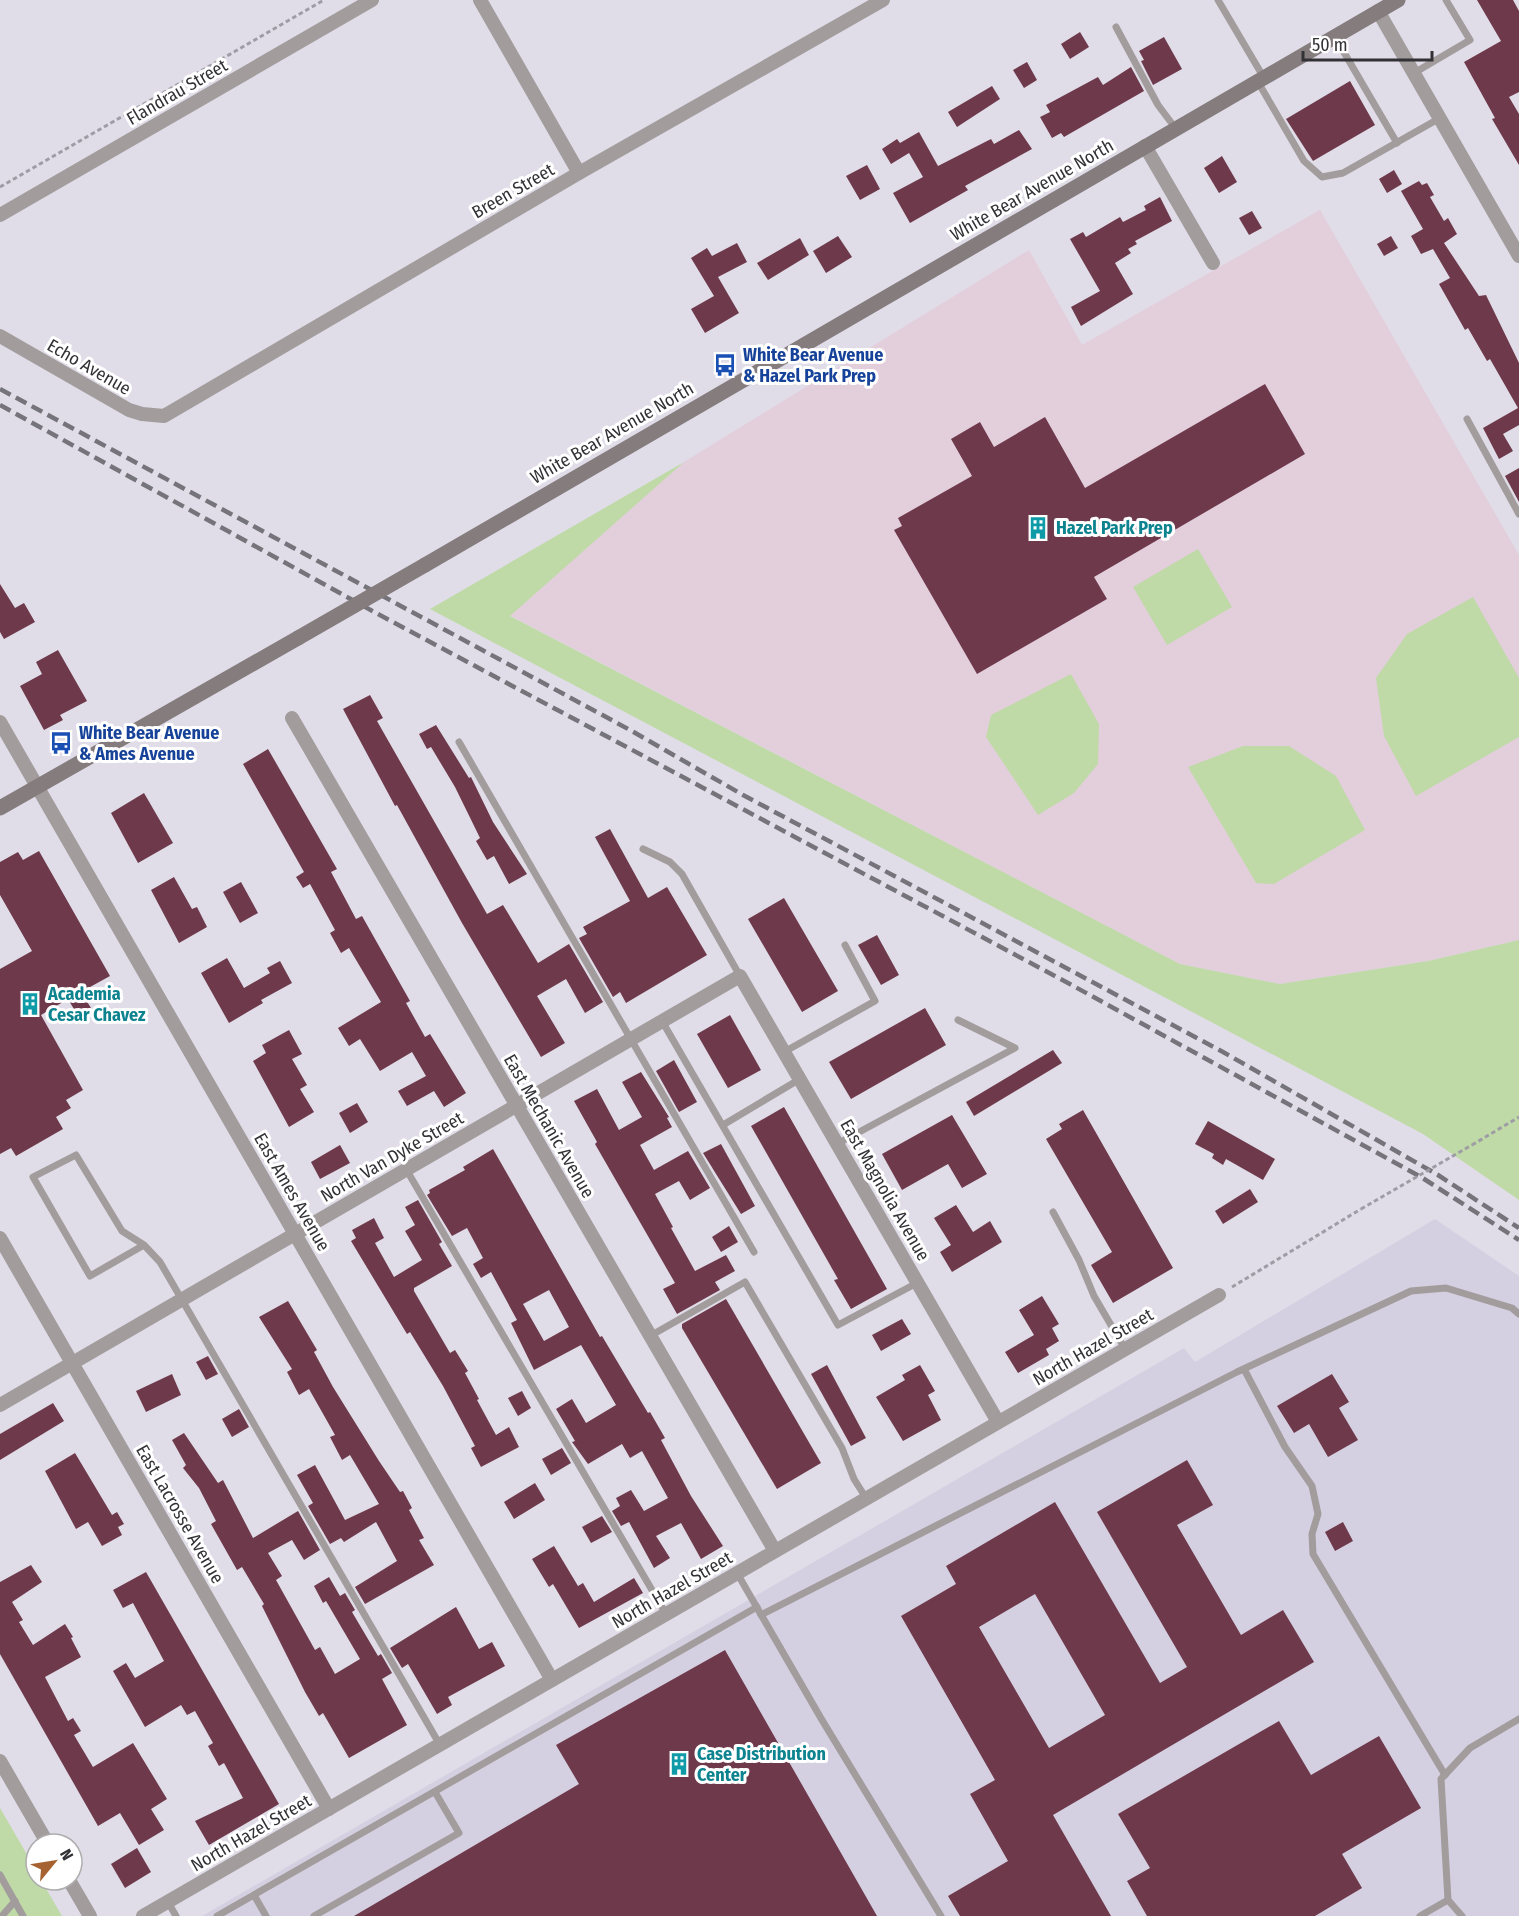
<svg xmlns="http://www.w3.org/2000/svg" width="1519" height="1916" viewBox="0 0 1519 1916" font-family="'Fira Sans Condensed',sans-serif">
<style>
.built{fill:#d5d0e1}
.education{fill:#e3cedc}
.green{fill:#bfdaa7}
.building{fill:#6e394b;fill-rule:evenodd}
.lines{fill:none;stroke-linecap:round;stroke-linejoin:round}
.path{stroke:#9e9ca4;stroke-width:3;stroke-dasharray:4.5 3;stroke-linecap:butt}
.service{stroke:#a29c9d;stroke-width:7}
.minor{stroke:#a29c9d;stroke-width:14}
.secondary{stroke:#857c7e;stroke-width:15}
.rail{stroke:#76747b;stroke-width:4.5;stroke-dasharray:12 6;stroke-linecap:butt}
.path-bridge{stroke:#9e9ca4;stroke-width:3;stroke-dasharray:4.5 3;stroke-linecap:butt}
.secondary-bridge{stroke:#857c7e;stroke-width:15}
.labels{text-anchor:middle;stroke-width:6;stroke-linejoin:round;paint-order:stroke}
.street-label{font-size:18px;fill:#323135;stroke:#fff}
.transit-label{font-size:18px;font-weight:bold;fill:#164399;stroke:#fff;text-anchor:start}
.culture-label{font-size:18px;font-weight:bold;fill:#0d838f;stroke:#fff;text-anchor:start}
</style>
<rect width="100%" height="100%" fill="#e0dde8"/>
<!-- built -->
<path class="built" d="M1435,1219L1519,1276V1916H202L1184,1348L1195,1362Z"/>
<!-- education -->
<path class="education" d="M1320,210L1519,555V940L1428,961L1280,984L1180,964L509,615L684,462L1029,250L1082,345Z"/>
<!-- green -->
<g class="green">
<path d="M684,462L510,616L1180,964L1280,984L1428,961L1519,940V1200L1423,1134L430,609Z"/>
<path d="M1198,549L1232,607L1167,645L1133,587Z"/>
<path d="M1473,597L1519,678V737L1416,796L1384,736L1376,678L1407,634Z"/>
<path d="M1071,674L1099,724L1098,764L1074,793L1038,815L986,737L991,715Z"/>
<path d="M1243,746H1289L1336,776L1365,830L1274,884L1256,883L1188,767Z"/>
<path d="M0,1808L36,1870V1880H41L62,1916H0Z"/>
</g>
<!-- building -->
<g class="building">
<path d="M1477,0H1513L1519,11V92L1509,97L1519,114V165L1492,119L1495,118L1464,62L1501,41Z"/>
<path d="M1080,32L1089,47L1070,59L1061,44Z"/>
<path d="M1164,37L1182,69L1153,85L1141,61L1144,60L1139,51Z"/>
<path d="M1027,62L1037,80L1024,88L1013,70Z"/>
<path d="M1131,67L1144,91L1064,137L1061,133L1052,138L1040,117L1050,112L1046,105L1098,77L1103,85Z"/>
<path d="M1350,81L1375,125L1313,161L1286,119Z"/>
<path d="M992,86L1000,99L957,127L948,112Z"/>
<path d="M1019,130L1032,149L965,186L968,190L910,223L893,193L923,177L909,153L891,164L882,149L897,139L900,143L919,132L938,166L991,139L994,144Z"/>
<path d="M1222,156L1237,182L1219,193L1204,168Z"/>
<path d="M867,165L880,189L860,200L846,176Z"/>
<path d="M1394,170L1402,184L1387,193L1379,179Z"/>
<path d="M1419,181L1422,185L1427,183L1434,195L1430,197L1444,221L1448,218L1457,234L1444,243L1479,296L1486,295L1519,363V425L1503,434L1513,451L1499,459L1483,428L1518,408L1490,359L1487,361L1468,328L1465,330L1439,284L1450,278L1433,249L1421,254L1411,236L1423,229L1401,191Z"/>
<path d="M1160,197L1172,221L1135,241L1137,244L1128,249L1131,253L1115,263L1133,294L1081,326L1071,307L1100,291L1070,239L1083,232L1086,237L1120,217L1123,222L1146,210L1144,206Z"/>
<path d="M1252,211L1262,228L1249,235L1239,218Z"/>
<path d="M838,236L852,257L826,273L813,251Z"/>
<path d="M1391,236L1398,248L1384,256L1377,244Z"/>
<path d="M800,238L809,255L768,280L757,263Z"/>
<path d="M737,243L747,262L718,277L739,313L705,333L691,309L714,296L691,258L707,248L712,256Z"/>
<path d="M1265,384L1305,454L1094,577L1107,599L977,674L894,530L902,526L898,518L972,476L951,439L980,422L994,447L1045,417L1085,488Z"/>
<path d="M1519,468V502L1505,476Z"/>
<path d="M0,584L15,608L24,603L35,622L4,639L0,632Z"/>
<path d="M58,650L87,701L60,715L63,720L44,730L20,686L42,674L36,662Z"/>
<path d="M370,695L383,718L377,721L487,914L503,905L538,963L569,944L603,1002L585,1013L566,979L537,996L565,1043L541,1057L462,923L397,805L395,806L343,709Z"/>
<path d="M436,725L469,778L471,777L493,822L527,874L509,884L494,856L487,860L476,841L480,838L455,787L431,747L427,749L419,734Z"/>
<path d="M268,749L337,869L331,872L356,919L362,916L410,1001L406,1003L425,1037L430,1034L466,1093L444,1107L434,1091L407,1106L398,1091L426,1076L412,1052L380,1071L360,1039L349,1046L338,1028L381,1002L349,948L341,953L330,933L335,930L310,884L303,888L296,877L304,872L243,764Z"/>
<path d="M144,793L173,843L138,863L111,813Z"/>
<path d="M610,829L648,898L667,887L707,955L626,1003L620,992L613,997L579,938L587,934L583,927L630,901L595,837Z"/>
<path d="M39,851L110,976L81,992L91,1008L78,1016L68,999L41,1015L83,1090L66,1100L71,1108L56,1117L63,1129L16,1156L11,1148L0,1154V969L32,951L0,895V862L18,852L23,860Z"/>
<path d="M174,877L192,909L197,907L207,927L179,943L151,890Z"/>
<path d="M241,882L258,913L240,923L223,892Z"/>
<path d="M784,898L838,991L802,1012L748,919Z"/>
<path d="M877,935L899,975L881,985L858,945Z"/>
<path d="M227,958L244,988L270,973L267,968L280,961L292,983L261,1000L263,1003L229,1023L201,973Z"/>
<path d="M925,1008L946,1045L851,1099L829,1062Z"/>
<path d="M730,1015L761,1070L728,1088L697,1034Z"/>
<path d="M289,1030L302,1054L292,1059L307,1085L300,1089L314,1112L289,1127L253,1061L266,1053L262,1045Z"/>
<path d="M1053,1050L1062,1063L974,1116L966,1102Z"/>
<path d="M674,1060L697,1102L679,1112L656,1071Z"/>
<path d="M641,1072L669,1117L667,1118L672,1127L640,1145L654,1170L688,1151L710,1188L690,1200L679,1181L655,1194L673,1227L671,1228L695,1271L726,1255L735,1271L715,1282L720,1290L677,1314L663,1289L675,1283L595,1144L597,1142L574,1101L597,1089L619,1130L642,1117L622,1082Z"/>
<path d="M357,1103L368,1122L350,1133L339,1113Z"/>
<path d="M784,1107L887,1289L851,1309L834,1280L838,1279L751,1126Z"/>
<path d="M1083,1110L1173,1268L1113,1303L1091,1265L1112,1252L1046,1139L1062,1129L1059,1124Z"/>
<path d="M952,1115L987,1174L962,1188L948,1164L902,1190L882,1154Z"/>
<path d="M1208,1121L1275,1159L1263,1180L1226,1159L1223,1165L1212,1158L1214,1154L1195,1144Z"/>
<path d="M721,1144L755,1206L741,1214L703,1153Z"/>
<path d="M340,1145L350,1163L320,1179L311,1162Z"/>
<path d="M493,1149L600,1337L602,1336L648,1413L650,1412L665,1438L661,1440L691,1496L723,1546L701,1559L681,1523L656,1536L670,1558L654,1568L629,1522L621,1526L612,1511L620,1506L616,1498L631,1490L644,1511L668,1498L642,1451L630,1458L622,1444L588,1464L572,1442L575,1441L556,1409L572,1399L586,1423L616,1405L581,1345L534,1370L511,1323L517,1320L491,1272L481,1278L473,1264L483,1258L467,1228L452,1236L427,1195L430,1193L429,1190L465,1170L463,1167ZM549,1290L569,1327L544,1341L523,1304Z"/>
<path d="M1250,1189L1258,1202L1223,1224L1215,1211Z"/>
<path d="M418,1200L442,1242L439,1244L452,1266L414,1288V1291L450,1353L455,1350L468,1371L465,1373L479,1399L477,1400L496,1435L509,1427L519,1447L481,1467L471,1448L475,1446L443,1386L410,1332L407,1334L351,1241L356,1238L352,1230L374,1218L384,1238L375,1243L394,1277L422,1260L405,1231L415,1225L405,1207Z"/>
<path d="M956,1205L973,1232L990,1221L1002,1242L952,1272L940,1252L951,1245L934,1218Z"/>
<path d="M729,1226L738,1242L721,1252L712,1237Z"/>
<path d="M1042,1296L1059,1324L1052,1328L1059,1341L1046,1349L1049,1355L1018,1373L1005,1352L1034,1335L1019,1310Z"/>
<path d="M726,1299L821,1463L777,1489L682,1328V1324Z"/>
<path d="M288,1301L317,1350L314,1352L333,1387L379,1461L400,1492L403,1491L412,1508L409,1510L424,1538L419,1540L434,1565L365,1604L355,1587L397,1561L376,1522L344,1542L341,1538L330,1544L308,1506L313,1503L297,1475L315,1465L345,1520L379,1504L350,1455L342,1460L330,1437L335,1435L309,1389L299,1395L287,1372L292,1369L259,1317Z"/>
<path d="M902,1319L911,1334L881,1351L872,1335Z"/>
<path d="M208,1356L218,1374L206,1380L196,1362Z"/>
<path d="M827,1365L866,1438L851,1446L811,1374Z"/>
<path d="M920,1365L935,1391L928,1395L941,1420L903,1441L876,1397L905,1380L902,1375Z"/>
<path d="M172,1374L181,1395L146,1412L136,1391Z"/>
<path d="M1332,1374L1349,1402L1339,1408L1358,1440L1328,1457L1309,1424L1294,1433L1277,1406Z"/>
<path d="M522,1391L531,1408L518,1416L508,1398Z"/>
<path d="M53,1403L64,1421L0,1460V1434Z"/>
<path d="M239,1409L249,1427L232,1437L222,1419Z"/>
<path d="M184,1433L218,1483L223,1480L253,1538L298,1511L320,1550L304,1560L292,1540L268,1553L282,1576L276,1580L315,1650L320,1647L335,1674L360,1659L326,1601L323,1603L314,1586L329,1577L340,1596L345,1593L355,1610L352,1612L378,1656L381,1654L392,1673L382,1679L407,1725L349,1758L323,1713L319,1716L305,1692L262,1606L264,1604L242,1567L237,1570L211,1524L216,1521L199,1488L183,1468L186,1465L172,1440Z"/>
<path d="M562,1448L571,1463L551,1475L542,1459Z"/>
<path d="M75,1453L112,1515L117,1512L124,1524L118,1527L122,1535L102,1546L88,1522L76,1529L45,1471Z"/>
<path d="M1187,1460L1213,1505L1177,1525L1241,1635L1283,1610L1314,1662L1053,1815L1111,1916H960L948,1896L1008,1861L970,1794L995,1780L901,1616L956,1584L946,1566L1055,1502L1160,1683L1187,1667L1097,1512ZM1035,1594L1105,1715L1049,1748L979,1627Z"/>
<path d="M535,1483L545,1500L514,1519L504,1502Z"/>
<path d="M602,1516L612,1532L591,1543L582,1527Z"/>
<path d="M1343,1522L1353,1541L1335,1551L1325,1532Z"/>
<path d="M554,1546L578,1586L583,1583L594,1602L634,1578L643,1593L579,1628L553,1584L549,1587L532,1559Z"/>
<path d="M31,1565L42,1582L12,1602L23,1620L19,1622L33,1645L65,1624L73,1637L71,1638L81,1657L45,1677L68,1721L73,1718L81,1731L74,1735L93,1767L133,1743L167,1799L151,1809L164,1830L139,1845L120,1813L98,1826L0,1654V1582Z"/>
<path d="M146,1572L279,1804L209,1845L195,1821L243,1798L224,1763L219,1766L208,1746L213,1743L195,1711L187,1715L181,1705L145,1727L113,1671L126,1663L135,1678L164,1661L133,1603L123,1608L113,1590Z"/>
<path d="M456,1607L479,1649L492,1642L505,1666L448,1697L452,1705L437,1714L408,1664L402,1668L390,1648Z"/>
<path d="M725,1650L877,1916H354L579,1784L556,1745Z"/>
<path d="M1279,1721L1311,1775L1379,1736L1421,1808L1342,1854L1362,1888L1315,1916H1147L1127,1881L1150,1868L1118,1814Z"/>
<path d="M137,1848L151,1872L125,1888L111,1864Z"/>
</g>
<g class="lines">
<!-- path -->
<g class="path">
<path d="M0,187L324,0"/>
<path d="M1472,1145L1519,1117"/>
<path d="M1232,1287L1361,1209"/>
</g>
<!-- service -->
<g class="service">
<path d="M1218,0L1264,78"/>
<path d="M1116,27L1158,105L1176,129"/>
<path d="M1335,37L1397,143"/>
<path d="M1414,73L1470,40L1446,0"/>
<path d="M1258,82L1304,161L1322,177L1343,173L1440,118"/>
<path d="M1467,419L1519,514"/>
<path d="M459,742L754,1252"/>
<path d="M643,849L670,862L682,874L740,976"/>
<path d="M662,1021L838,1325L917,1283"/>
<path d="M784,1052L875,1001L845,945"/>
<path d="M723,1125L800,1079"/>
<path d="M837,1144L1015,1048L958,1020"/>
<path d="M406,1169L666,1614"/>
<path d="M1053,1212L1079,1260L1094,1296L1125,1349"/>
<path d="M144,1245L90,1276L33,1177L76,1155L122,1231L144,1245L160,1262L440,1745"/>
<path d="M650,1336L745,1282L842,1448L854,1479L866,1498"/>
<path d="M1244,1369L1285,1447L1312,1486L1318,1514L1312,1534L1313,1554L1445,1775"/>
<path d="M737,1573L822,1720L941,1916"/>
<path d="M761,1615L1237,1372L1411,1291L1446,1288L1512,1308L1519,1314"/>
<path d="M0,1875L23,1916"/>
<path d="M254,1895L266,1916"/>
<path d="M168,1902L176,1916"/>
<path d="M2,1916L15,1901"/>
<path d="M217,1916L757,1607"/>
<path d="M314,1916L459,1833L435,1792"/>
<path d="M1420,1916L1448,1900"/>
<path d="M1462,1916L1448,1900L1441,1779L1470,1748L1519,1719"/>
</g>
<!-- minor -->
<g class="minor">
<path d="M480,0L579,173"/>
<path d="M1378,11L1519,256"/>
<path d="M1145,146L1213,263"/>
<path d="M0,215L372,0"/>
<path d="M0,336L129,410L142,414L164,416L579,173L883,0"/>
<path d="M292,718L775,1551"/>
<path d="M0,722L552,1680"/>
<path d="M0,1238L329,1809"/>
<path d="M0,1405L740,976L998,1422"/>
<path d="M0,1761L48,1844"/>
<path d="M69,1880L90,1916"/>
<path d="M143,1916L1219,1295"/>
</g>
<!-- secondary -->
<g class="secondary">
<path d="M425,565L1398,0"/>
<path d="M0,808L298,638"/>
</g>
<!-- rail -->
<g class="rail">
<path d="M0,389L630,730L743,795L1223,1052L1438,1175L1519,1228"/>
<path d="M0,405L376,613L1068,983L1421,1177L1519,1240"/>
</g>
<!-- path-bridge -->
<path class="path-bridge" d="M1361,1209L1472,1145"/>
<!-- secondary-bridge -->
<path class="secondary-bridge" d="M298,638L425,565"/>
</g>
<!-- icons -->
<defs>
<g id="bus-bare" transform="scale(1.8)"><path d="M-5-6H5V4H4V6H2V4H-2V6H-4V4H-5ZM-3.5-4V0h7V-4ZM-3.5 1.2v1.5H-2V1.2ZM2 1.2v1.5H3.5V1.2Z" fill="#1a4fb4" stroke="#fff" stroke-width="2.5" paint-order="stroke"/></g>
<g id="building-bare" transform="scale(1.8)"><path d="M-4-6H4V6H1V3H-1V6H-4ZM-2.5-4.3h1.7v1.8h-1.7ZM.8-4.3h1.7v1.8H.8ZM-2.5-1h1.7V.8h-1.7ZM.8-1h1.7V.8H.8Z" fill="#0f9aa8" stroke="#fff" stroke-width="2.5" paint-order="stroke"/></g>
</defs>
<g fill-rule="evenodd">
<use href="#bus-bare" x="725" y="365"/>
<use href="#building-bare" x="1038" y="528"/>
<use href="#bus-bare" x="61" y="743"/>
<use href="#building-bare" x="30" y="1004"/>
<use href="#building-bare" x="679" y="1764"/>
</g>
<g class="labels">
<!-- street labels -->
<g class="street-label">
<text transform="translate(177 92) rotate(-30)" y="6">Flandrau Street</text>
<text transform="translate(1032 190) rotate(-30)" y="6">White Bear Avenue North</text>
<text transform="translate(513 191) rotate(-30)" y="6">Breen Street</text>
<text transform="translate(89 367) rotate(30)" y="6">Echo Avenue</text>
<text transform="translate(612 433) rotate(-30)" y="6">White Bear Avenue North</text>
<text transform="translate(549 1126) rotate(60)" y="6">East Mechanic Avenue</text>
<text transform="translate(392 1157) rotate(-30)" y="6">North Van Dyke Street</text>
<text transform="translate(885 1190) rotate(60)" y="6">East Magnolia Avenue</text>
<text transform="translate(292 1192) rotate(60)" y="6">East Ames Avenue</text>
<text transform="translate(1093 1347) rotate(-30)" y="6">North Hazel Street</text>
<text transform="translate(180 1514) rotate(60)" y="6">East Lacrosse Avenue</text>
<text transform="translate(672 1590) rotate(-30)" y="6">North Hazel Street</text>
<text transform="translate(251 1833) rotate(-30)" y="6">North Hazel Street</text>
</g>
<!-- transit labels -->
<g class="transit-label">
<text x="743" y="361">White Bear Avenue<tspan x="743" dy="21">&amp; Hazel Park Prep</tspan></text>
<text x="79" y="739">White Bear Avenue<tspan x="79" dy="21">&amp; Ames Avenue</tspan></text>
</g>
<!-- culture labels -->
<g class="culture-label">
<text x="1056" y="534">Hazel Park Prep</text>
<text x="48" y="1000">Academia<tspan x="48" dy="21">Cesar Chavez</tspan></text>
<text x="697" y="1760">Case Distribution<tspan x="697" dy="21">Center</tspan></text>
</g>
</g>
<!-- north arrow -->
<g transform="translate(54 1862) rotate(60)"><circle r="28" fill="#ffffff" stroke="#adadae" stroke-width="1.5"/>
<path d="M0-4.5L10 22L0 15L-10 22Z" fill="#a66331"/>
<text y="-9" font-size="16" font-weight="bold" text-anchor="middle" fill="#323135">N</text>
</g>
<!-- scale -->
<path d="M1303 51v9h129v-9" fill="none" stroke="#323135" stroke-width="3"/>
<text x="1312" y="51" font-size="18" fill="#323135" stroke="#ffffff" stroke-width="4.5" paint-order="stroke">50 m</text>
</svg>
